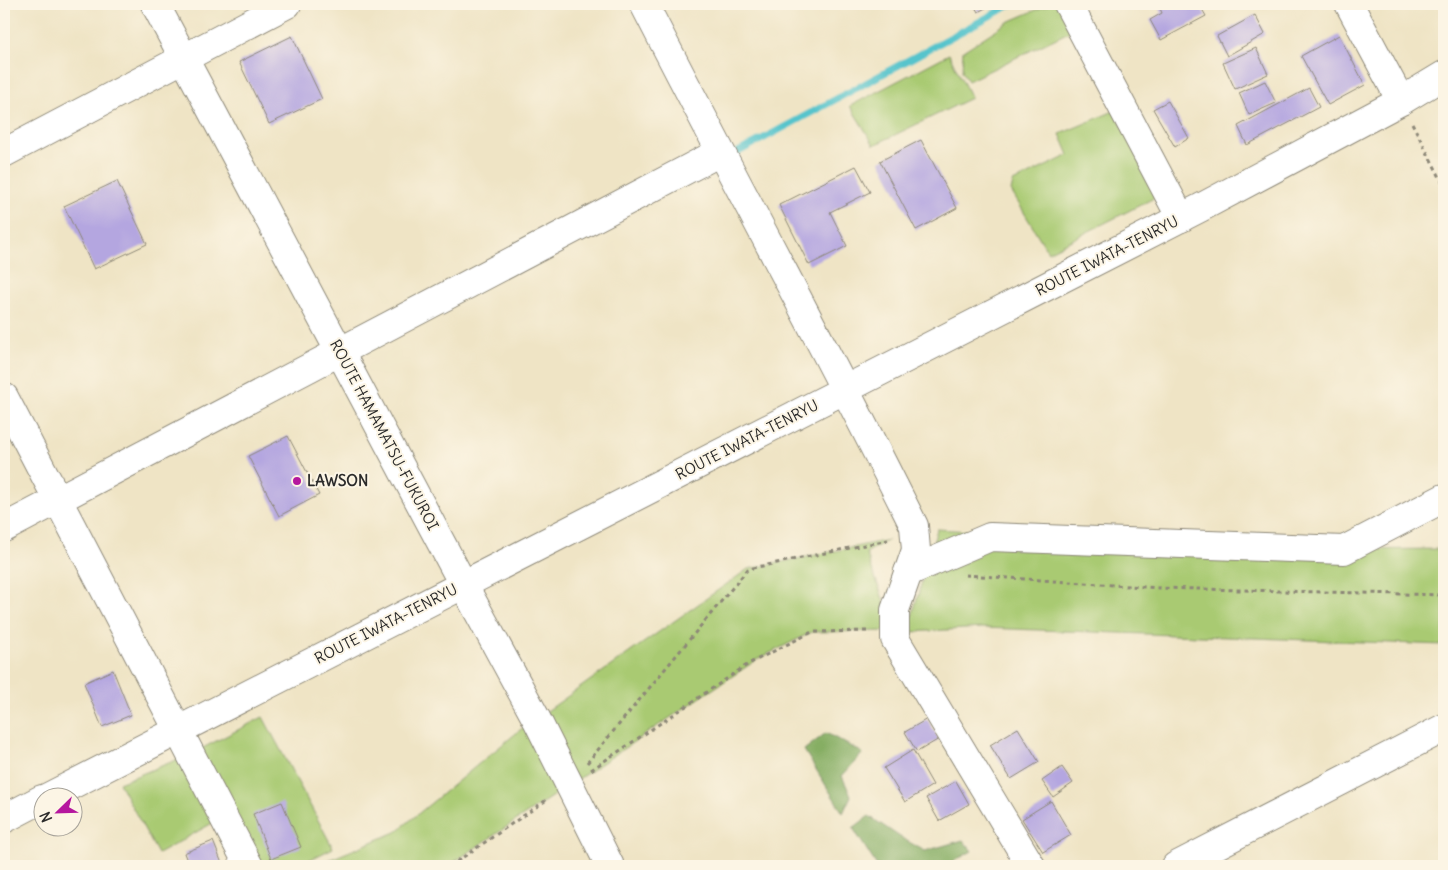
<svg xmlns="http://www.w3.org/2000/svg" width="1448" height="870" viewBox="0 0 1448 870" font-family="Delius,sans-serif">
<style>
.green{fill:#a9ca72;stroke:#6a7a4e}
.forest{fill:#86ae64;stroke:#586c48}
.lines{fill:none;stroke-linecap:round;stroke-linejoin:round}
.stream{stroke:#56c4cc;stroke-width:7}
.building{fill:#b4a6e0}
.street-casing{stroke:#8d8878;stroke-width:30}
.secondary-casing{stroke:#8d8878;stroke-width:30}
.primary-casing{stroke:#8d8878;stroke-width:30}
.path{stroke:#8d8878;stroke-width:3;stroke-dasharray:4 4;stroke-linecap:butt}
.street{stroke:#fff;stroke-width:28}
.secondary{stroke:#fff;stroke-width:28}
.primary{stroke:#fff;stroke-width:28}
.poi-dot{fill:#b5179e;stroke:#fcf5e5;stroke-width:2}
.labels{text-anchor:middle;stroke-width:4;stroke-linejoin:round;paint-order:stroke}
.street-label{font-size:15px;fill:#2b2b2b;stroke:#fcf5e5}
.poi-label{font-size:15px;font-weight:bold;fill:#2b2b2b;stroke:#fcf5e5;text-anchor:start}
</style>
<rect width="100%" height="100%" fill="#fcf5e5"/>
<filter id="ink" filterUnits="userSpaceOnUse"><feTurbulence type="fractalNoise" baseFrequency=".02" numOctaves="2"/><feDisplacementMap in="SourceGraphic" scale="10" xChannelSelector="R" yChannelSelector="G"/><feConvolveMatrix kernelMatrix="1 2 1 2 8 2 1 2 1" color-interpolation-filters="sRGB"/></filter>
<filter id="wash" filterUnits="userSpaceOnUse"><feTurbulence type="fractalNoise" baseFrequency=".0096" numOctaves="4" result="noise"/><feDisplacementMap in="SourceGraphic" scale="20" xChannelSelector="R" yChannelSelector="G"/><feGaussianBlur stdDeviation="1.12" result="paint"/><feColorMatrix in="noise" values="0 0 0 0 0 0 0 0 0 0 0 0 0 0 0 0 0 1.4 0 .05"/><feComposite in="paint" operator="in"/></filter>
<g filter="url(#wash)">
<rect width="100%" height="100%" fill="#efe4c5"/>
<!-- green -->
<g class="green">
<path d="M1050,4H1059L1073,30L968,81L962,72L963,51L1008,22Z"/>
<path d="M949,54L971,98L874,145L850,106Z"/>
<path d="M1114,111L1160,195L1048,252L1011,191L1013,182L1069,155L1060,134Z"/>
<path d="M937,529L1204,545L1322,550L1444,549V645L983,628L910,632V623Z"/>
<path d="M888,540L866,553L895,631L812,632L758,659L448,866H314L396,832L520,730L748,569Z"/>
<path d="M263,717L333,848L297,866H249L223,817L158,854L119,783L191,754Z"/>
</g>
<!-- forest -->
<g class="forest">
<path d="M826,733L863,753L842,776L851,796L843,813L804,750Z"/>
<path d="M869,816L900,837L925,851L963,840L972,851L945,866H877L853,828Z"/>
</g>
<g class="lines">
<!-- stream -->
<path class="stream" d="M729,157L1012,4"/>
</g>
<g id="blocks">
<!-- building -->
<g class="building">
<path d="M973,4H993L978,12Z"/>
<path d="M1158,4H1199L1206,16L1161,40L1150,20L1162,13Z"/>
<path d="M1255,15L1265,34L1227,56L1217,36Z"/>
<path d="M1339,35L1365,85L1328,105L1301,56Z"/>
<path d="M292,36L322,99L269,124L239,62Z"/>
<path d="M1256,48L1268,74L1235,89L1223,63Z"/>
<path d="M1265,81L1276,103L1249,115L1239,93Z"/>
<path d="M1309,88L1319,107L1247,145L1238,126Z"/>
<path d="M1168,101L1189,138L1175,147L1153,109Z"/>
<path d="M921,140L957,208L916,230L880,161Z"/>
<path d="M856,166L870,192L830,212L847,246L809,265L779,205Z"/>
<path d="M117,181L147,244L94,269L64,206Z"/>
<path d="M288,436L319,495L279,516L248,456Z"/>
<path d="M113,670L131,715L102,727L84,683Z"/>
<path d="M927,719L939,739L917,752L905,732Z"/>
<path d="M1018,728L1039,762L1011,779L990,745Z"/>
<path d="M913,750L933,785L905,802L884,768Z"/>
<path d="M1062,767L1073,783L1053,797L1042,781Z"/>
<path d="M956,781L969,804L939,821L926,798Z"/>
<path d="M1051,801L1071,835L1043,852L1022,819Z"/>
<path d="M282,802L301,847L271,859L253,814Z"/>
<path d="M213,841L223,866H189L184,853Z"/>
</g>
</g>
</g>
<g filter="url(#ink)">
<use href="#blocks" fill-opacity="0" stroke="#8d8878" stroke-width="1"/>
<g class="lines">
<!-- street casing -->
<g class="street-casing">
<g id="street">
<path d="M644,4C733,178 827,350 914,526L916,550L895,610V639L1031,866"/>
<path d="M1068,4L1181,218"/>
<path d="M1349,4L1401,101"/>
<path d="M4,153L287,4"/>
<path d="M4,397L249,866"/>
<path d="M4,528L720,152"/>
<path d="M908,572L990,537L1344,550L1444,498"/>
<path d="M1176,866L1444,728"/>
</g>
</g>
<!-- secondary casing -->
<g class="secondary-casing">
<path id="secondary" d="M155,4L463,584L537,720L610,866"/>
</g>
<!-- primary casing -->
<g class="primary-casing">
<g id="primary">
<path d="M46,798L1200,208L1401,101L1444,75"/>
<path d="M4,819L42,799"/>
</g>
</g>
<!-- path -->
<g class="path">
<path d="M1412,123L1444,185"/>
<path d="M965,575L1159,588L1444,595"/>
<path d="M587,763L748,569L888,540"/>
<path d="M591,770L750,663L812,632L869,631"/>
<path d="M450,866L548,799"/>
</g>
<!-- street -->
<use href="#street" class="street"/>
<!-- secondary -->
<use href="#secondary" class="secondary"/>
<!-- primary -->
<use href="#primary" class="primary"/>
</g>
</g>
<!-- markers -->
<circle class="poi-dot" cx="297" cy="481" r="5"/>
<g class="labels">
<!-- street labels -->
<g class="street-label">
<text transform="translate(1107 256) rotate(-27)" y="5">ROUTE IWATA-TENRYU</text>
<text transform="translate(384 435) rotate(62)" y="5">ROUTE HAMAMATSU-FUKUROI</text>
<text transform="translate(747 440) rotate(-27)" y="5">ROUTE IWATA-TENRYU</text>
<text transform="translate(386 624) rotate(-27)" y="5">ROUTE IWATA-TENRYU</text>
</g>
<!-- poi labels -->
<g class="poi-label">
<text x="307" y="486">LAWSON</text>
</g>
</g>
<!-- margin -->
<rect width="1448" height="870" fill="none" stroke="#fcf5e5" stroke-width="20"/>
<!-- north arrow -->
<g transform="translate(58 812) rotate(247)"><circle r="24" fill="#fcf5e5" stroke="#a8a49b"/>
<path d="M0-4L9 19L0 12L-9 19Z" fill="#b5179e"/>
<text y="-8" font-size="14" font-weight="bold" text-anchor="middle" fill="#2b2b2b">N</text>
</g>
</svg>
